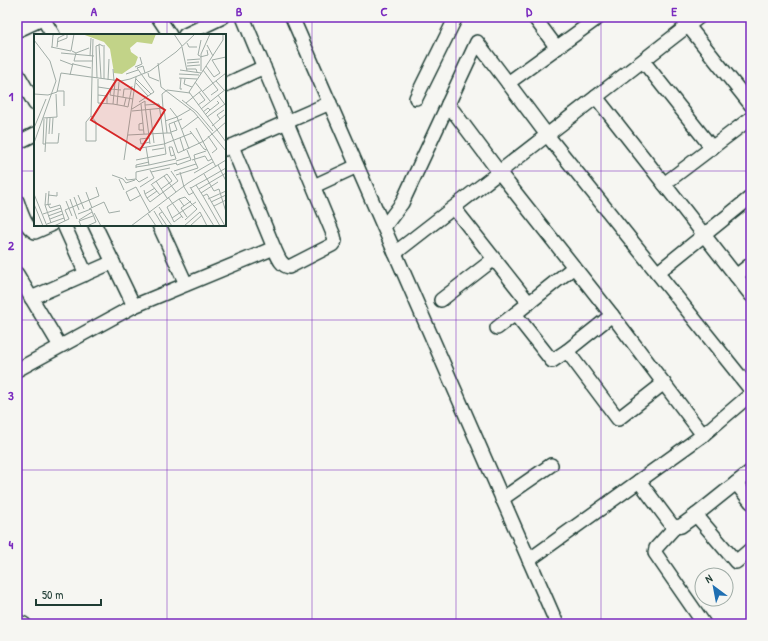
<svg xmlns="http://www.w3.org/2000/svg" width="768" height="641" viewBox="0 0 768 641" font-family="'Patrick Hand',sans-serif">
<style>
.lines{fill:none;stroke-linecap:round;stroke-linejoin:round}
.minor-casing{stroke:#1f3d34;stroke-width:16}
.major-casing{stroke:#1f3d34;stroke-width:19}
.minor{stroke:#f6f6f2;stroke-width:13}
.major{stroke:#f6f6f2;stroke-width:16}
.grid{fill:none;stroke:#7b2cbf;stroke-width:1;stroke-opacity:0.55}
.inset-road{fill:none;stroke:#a0aca6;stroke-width:1}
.view{fill:#d62828;fill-opacity:0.15;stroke:#d62828;stroke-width:2}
.inset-edge{fill:none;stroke:#1f3d34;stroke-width:2}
.neatline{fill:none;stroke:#7b2cbf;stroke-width:1.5}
.grid-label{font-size:13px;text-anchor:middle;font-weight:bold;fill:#7b2cbf}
</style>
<rect width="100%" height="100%" fill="#f6f6f2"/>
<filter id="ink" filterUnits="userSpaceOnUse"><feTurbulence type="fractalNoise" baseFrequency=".025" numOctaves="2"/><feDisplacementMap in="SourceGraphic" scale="8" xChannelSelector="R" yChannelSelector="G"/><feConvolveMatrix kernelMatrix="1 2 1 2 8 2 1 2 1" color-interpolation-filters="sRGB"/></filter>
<g filter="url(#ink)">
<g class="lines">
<!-- minor casing -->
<g class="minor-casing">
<g id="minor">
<path d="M42,17L53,35"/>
<path d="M158,17L170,35"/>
<path d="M243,17L334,236L335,241L332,245L289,267C280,265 278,256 274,248"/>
<path d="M292,17L557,624"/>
<path d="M534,17L557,48"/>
<path d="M599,17L508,83L547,135L751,390"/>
<path d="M681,17L751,105"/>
<path d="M185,35L223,17"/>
<path d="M643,61L712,148"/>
<path d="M17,73L35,104"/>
<path d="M225,85L264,67"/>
<path d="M596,97L751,295"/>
<path d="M416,98L456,17"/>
<path d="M448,104L499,172L612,315L703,435"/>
<path d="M17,143L35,134"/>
<path d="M225,149L330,103"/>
<path d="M664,184L751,118"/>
<path d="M314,186L357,166"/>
<path d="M17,201C21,212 24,226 35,232L51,225"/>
<path d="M454,208L529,303"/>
<path d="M64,225L86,274"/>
<path d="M95,225L134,306L274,248L232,146"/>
<path d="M159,225L186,284"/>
<path d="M384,227L402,203L477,42L508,83"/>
<path d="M395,253L699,17"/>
<path d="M657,273L751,197"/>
<path d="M17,274L60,346"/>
<path d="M736,276L751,264"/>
<path d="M31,298L113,262"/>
<path d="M441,300L494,259"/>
<path d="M612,315L567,351L618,419L664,383"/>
<path d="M497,328L515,314"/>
<path d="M567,351L552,361L515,314L574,267"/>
<path d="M17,370L134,306"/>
<path d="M751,471L696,515L736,562L751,549"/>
<path d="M639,481L671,524L675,527L681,526L696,515"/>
<path d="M736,483L751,502"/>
<path d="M502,499L551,465"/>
<path d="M675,527L656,548L655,553L704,624"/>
<path d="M529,560L703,435L751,394"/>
<path d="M17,621L24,624"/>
</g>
</g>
<!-- major casing -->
<g class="major-casing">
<path id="major" d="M17,29L43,17"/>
</g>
<!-- minor -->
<use href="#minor" class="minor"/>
<!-- major -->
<use href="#major" class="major"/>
</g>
</g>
<!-- grid -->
<path class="grid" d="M167,17V35M312,17V624M456,17V624M601,17V624M17,171H35M225,171H751M167,225V624M17,320H751M17,470H751"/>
<!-- overview -->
<g transform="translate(34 34)">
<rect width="192" height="192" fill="#f6f6f2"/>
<path d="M48,0H122L118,10L103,8L96,14L97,18L104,23L101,31L88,40L80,39L76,15L70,8Z" fill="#c2d388"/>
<path class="inset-road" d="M140,0L148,12M189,0V6L155,58L192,108M0,6L16,27L22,47L0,109M23,8L33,4V0M153,9L155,13H163M70,11V45M173,11L179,22M17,13L37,17M18,13L19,1L22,0M23,13L24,4L32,0M148,13L153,37M37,17L40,0M38,17L42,19L40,27H59M27,19L60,22M42,19L55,14M56,22L57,4M166,22L164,21L167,6M166,23L174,21L173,16M26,26L39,31M153,26L166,25M178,26L186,39M178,26L192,23M124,29L127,53L160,78L192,117M153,29L165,28M39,30L57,34M153,32L166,31M172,32L180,43L186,39M101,33L108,30L106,23M79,35L80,47M153,35H162L163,38M146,36L167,39M169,36L184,56L177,61M167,37V20L176,0M114,39L115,43L125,47M92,40L104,36M145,40L165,41M36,41L39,29M63,44L62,12L65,11M67,44L65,10L69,12M145,44L163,45M147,44L146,55H148M64,45V69L79,70M102,45L117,60M151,45L150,50L158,53M74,46L75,25M182,47L190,56M81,48L79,70L90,72L92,64M161,48L176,67M102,49L114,62M64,53L77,55M87,56L77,55L76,61L99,65M133,56L156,59M23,57H30V72M169,57L192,39M0,60L14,61M14,61L23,58L27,39L87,47L96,45L116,37L142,18L161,0M64,61L73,62V70M184,61L192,72M89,63L90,55H97M148,66L163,78L179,97M105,68L120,58L103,34L109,32L111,39M152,69L168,56M107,70L110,100M83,71L85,48M164,71L171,66L165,58M90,72L94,73L98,52M129,74L128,60L133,56M98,75L111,67V71M116,75L120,109M167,75L192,55M176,76L185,69L183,67M169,78L174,74L176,76L171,81M57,82L59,5M57,82L62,88V107H52V88ZM173,83L191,70M9,84L23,83L22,60M10,85L9,110H11M186,85L183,81L190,76M131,87L143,83L136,74M109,89L105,90V96H109M178,92L192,80M0,94L12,65M162,94L182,133M148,95L164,83M156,97L170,115L173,116M137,98L143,96L140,88M133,99H137L144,119L170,107L192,88M137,99L135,90L148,85M15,100L16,84M18,100L19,84M94,101L133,99L130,74L98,77M174,102L183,115L178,119M115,104L106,105L107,110L116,108M146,104L150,117M11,109H24L25,99M101,115L130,110L158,99M155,115L143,83L157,75M118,116L130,114M11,118L13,84M161,125L160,121L172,117M90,126L102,43M102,126L132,120L125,70L111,71L116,110M158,126L171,122L174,127L178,125M142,127L155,123M142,129L143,131L157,126L153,116M115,131L142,125L138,113H135L137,122L140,121M184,131L192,147M102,133L115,131L112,113M102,134V131L115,128M192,134L173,145L180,157L185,155L192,178M140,137L162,130M117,138L136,134M146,138L150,153M160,139L179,128M78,141L89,145L92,149L101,146M142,141L164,134L160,125M91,143L93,146L102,145V138L143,129M85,145L90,156M102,145L105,148L114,143M122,147L133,164M117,150L126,161M118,150L130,142L142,158M162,151L173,145L170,140M106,153L120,144L116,136M150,153L155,161L160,158M156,153L180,192M157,154L162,151L169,162L173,160L191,192M127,155L138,147L133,140L130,142M165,155L192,139M110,156L111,160L121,154M52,158L58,174M167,159L184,148M0,160L13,192M111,160L113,164L123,157M14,161L23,162V158M44,161L50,175M107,161L96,167L92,158L102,153L116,179M169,162L186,192M40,163L45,176M134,163L149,184M113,164L116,168L144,147L137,137M36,165L43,185M145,165L151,163L163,175L151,186M174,165L192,157M32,167L38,182M177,168L192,161M0,170L9,192M14,170L16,174L26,171L27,174M14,170L15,157M11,171L12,159M180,172L192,166M125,173L138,192M55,175L70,168L75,179L86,177M120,177L129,192M128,178L125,180L133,192M60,179L67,192M9,180L27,174L31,187M44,180L57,175L62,188L53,192M114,180L122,192M14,182L28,177M148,182L140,188L133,173L145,165L150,172M153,183L147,174L157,167M138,184L162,168M16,185L29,180M45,186L58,178M17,189L11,171L17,170M13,190L30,184M20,192L35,185L31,176L65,162L62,153M47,192L45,187L59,182M97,192L154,149L192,126M150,192L166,178L173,192M156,192L168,181"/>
<path class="view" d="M83,45L131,76L106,116L57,86Z"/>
<rect width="192" height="192" class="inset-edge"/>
</g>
<!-- margin -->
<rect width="768" height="641" fill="none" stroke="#f6f6f2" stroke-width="44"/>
<!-- north arrow -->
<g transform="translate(714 587) rotate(328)"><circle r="19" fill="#f6f6f2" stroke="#a0aca6"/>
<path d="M0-3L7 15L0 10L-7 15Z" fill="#1f6fb2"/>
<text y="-6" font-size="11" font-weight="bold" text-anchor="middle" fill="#1f3d34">N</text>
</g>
<!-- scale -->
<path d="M36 599v6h65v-6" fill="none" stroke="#1f3d34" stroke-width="2"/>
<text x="42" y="599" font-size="12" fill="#1f3d34" stroke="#f6f6f2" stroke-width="3" paint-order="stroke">50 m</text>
<rect x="22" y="22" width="724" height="597" class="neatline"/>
<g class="grid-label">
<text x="94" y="16">A</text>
<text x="239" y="16">B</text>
<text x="384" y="16">C</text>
<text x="529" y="16">D</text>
<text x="674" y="16">E</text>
<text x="11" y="101">1</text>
<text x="11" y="250">2</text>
<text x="11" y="400">3</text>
<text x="11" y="549">4</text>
</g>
</svg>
